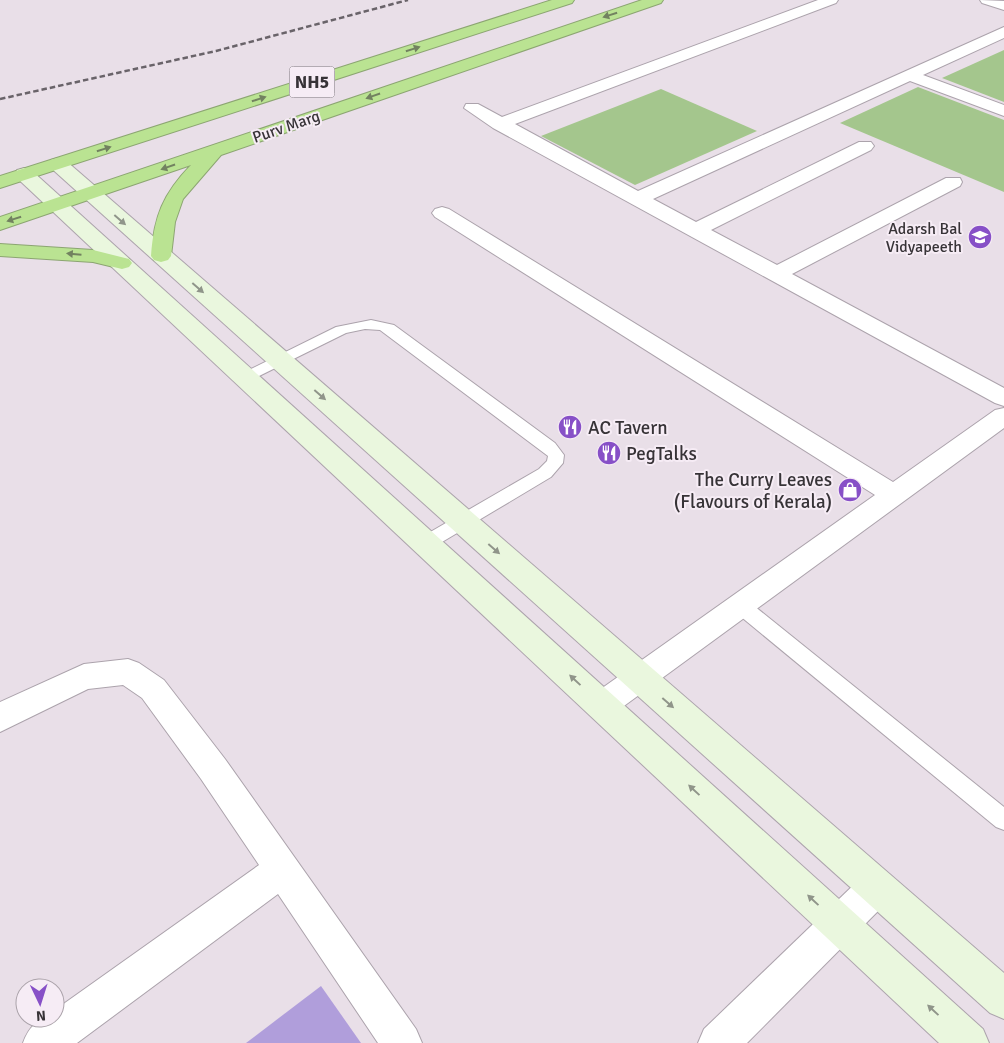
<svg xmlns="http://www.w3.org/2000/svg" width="1004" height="1043" viewBox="0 0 1004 1043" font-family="Signika,sans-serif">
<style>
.green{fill:#a4c68d}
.building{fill:#b09edb}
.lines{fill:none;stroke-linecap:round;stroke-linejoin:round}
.lane-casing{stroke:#aca3ac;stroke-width:2}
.street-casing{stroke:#aca3ac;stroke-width:2}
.secondary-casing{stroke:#aca3ac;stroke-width:2}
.highway-casing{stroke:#8ca572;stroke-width:2}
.lane{fill:#fff;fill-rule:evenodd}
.street{fill:#fff;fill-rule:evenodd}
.secondary{fill:#eaf7de;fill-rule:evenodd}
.highway{fill:#bae392;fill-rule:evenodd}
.rail{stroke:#696369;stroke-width:2.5;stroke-dasharray:5.5 3;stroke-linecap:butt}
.oneway{fill:#728260}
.oneway2{fill:#90958a}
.labels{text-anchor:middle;stroke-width:4;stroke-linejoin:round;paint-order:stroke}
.far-street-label{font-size:16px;fill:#373337;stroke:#f6ecf5}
.far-poi-label{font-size:16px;fill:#373337;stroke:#f6ecf5;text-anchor:end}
.shield{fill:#f6ecf5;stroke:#706a70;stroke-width:1}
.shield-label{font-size:18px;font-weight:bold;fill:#373337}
.poi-label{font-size:19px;fill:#373337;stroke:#f6ecf5;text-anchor:start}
</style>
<rect width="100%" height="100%" fill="#e9dfe8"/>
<!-- green -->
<g class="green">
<path d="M1004,50V102L942,78Z"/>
<path d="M918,87L1004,120V192L840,123Z"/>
<path d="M661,89L757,131L635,185L541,136Z"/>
</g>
<!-- building -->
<path class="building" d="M321,986L361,1043H246Z"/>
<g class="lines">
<!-- lane casing -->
<g class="lane-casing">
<g id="lane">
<path d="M371,320L394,325L555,443L564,455L563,463L551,477L432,548L426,549L420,548L417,543L420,538L539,469L547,461L548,456L380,330L365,329L346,333L251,380H241L238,377L241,374L336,327Z"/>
<path d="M741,599L748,601L1004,807V830L996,827L734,611L732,606L734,601Z"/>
</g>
</g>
<!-- street casing -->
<g class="street-casing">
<g id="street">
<path d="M818,0H838L836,3L515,124L638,191L1004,27V38L923,75L1004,105V116L910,81L653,199L696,222L859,142H871L874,146L871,150L711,230L777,265L946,178H960L962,182L960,186L792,274L1004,388V406L995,403L493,128L464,108L466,104H478L502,117Z"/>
<path d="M980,0L1004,1V10L982,3Z"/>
<path d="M442,207L449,209L893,482L995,410L1004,408V428L613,714L602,718L591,714L586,705L591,696L875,495L435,217L432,213L435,209Z"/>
<path d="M128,659L139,663L164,680L225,759L416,1029L422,1043H378L278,894L77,1043H23C29,1027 37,1018 55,1018V1010L259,865L201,779L142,698L123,685L88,689L0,732V702L84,664Z"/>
<path d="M877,870L890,875L895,887L890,899L747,1043H698L704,1029L864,875Z"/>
</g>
</g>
<!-- secondary casing -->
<g class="secondary-casing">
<g id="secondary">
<path d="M58,158L65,160L1004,973V1019L990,1013L51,168L49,164L51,160Z"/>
<path d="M24,168L31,170L983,1029L989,1043H939L17,178L15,174L17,170Z"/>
</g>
</g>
<!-- highway casing -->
<g class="highway-casing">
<g id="highway">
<path d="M552,0H574L572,3L0,188V176Z"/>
<path d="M642,0H663L661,3L221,155L183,199L175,222L171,256L168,260L161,262L154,260L151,256C154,216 163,194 191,165L0,230V217Z"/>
<path d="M0,244L93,250L129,259L132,263L129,267L122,269L93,262L0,256Z"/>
</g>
</g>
<!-- lane -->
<use href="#lane" class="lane"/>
<!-- street -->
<use href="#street" class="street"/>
<!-- secondary -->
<use href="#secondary" class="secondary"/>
<!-- highway -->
<use href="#highway" class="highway"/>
<!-- rail -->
<path class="rail" d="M0,99L216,51L408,0"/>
</g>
<!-- one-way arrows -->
<defs><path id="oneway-solid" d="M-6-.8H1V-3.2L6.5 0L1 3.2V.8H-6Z" transform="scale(1.25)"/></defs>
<g class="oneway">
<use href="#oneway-solid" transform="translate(610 15) rotate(162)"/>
<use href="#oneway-solid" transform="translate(413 49) rotate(-18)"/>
<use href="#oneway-solid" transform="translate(373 96) rotate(161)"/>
<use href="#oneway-solid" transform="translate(259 99) rotate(-18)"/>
<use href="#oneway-solid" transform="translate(104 149) rotate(-18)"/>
<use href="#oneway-solid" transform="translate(168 167) rotate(161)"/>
<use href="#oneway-solid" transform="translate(14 219) rotate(162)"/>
<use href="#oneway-solid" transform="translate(74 254) rotate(-175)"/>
</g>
<g class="oneway2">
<use href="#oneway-solid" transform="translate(120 220) rotate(41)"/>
<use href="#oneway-solid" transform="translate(198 288) rotate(41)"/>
<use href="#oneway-solid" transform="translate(320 395) rotate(41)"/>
<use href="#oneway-solid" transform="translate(494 549) rotate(41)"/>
<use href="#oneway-solid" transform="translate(575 680) rotate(-137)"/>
<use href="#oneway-solid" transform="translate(668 703) rotate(41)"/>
<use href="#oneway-solid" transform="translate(694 790) rotate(-137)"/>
<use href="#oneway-solid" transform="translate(813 900) rotate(-137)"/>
<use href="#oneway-solid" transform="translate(933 1010) rotate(-137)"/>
</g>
<!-- icons -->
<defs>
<g id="school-disc" transform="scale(1.25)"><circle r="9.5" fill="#8750c7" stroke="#f6ecf5"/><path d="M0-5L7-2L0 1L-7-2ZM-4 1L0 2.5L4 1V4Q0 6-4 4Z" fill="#fff"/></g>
<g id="restaurant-disc" transform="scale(1.25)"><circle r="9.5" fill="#8750c7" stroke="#f6ecf5"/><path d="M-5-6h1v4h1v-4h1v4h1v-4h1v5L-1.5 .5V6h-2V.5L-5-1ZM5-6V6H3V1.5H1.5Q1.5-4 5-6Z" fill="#fff"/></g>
<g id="shop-disc" transform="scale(1.25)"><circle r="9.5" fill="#8750c7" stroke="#f6ecf5"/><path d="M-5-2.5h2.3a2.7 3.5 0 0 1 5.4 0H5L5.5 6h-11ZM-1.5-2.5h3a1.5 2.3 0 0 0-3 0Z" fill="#fff"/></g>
</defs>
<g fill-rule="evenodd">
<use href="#school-disc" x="980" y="237"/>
<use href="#restaurant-disc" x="570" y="427"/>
<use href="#restaurant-disc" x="609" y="453"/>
<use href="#shop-disc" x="850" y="490"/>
</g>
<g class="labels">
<!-- far-street labels -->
<g class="far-street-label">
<text transform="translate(286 126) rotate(-19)" y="6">Purv Marg</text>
</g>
<!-- far-poi labels -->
<g class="far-poi-label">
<text x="962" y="234">Adarsh Bal<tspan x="962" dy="18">Vidyapeeth</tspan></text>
</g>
<!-- shield labels -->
<rect class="shield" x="289.5" y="66.5" width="45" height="31" rx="4"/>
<g class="shield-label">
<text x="312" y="88">NH5</text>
</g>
<!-- poi labels -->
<g class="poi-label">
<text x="588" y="434">AC Tavern</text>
<text x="626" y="460">PegTalks</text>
<text x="832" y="486" text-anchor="end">The Curry Leaves<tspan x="832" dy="22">(Flavours of Kerala)</tspan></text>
</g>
</g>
<!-- north arrow -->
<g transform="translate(40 1003) rotate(176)"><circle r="24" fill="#f6ecf5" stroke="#aaa2a9"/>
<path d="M0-4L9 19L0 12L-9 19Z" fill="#8750c7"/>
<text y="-8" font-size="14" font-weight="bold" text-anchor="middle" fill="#373337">N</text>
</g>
</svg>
